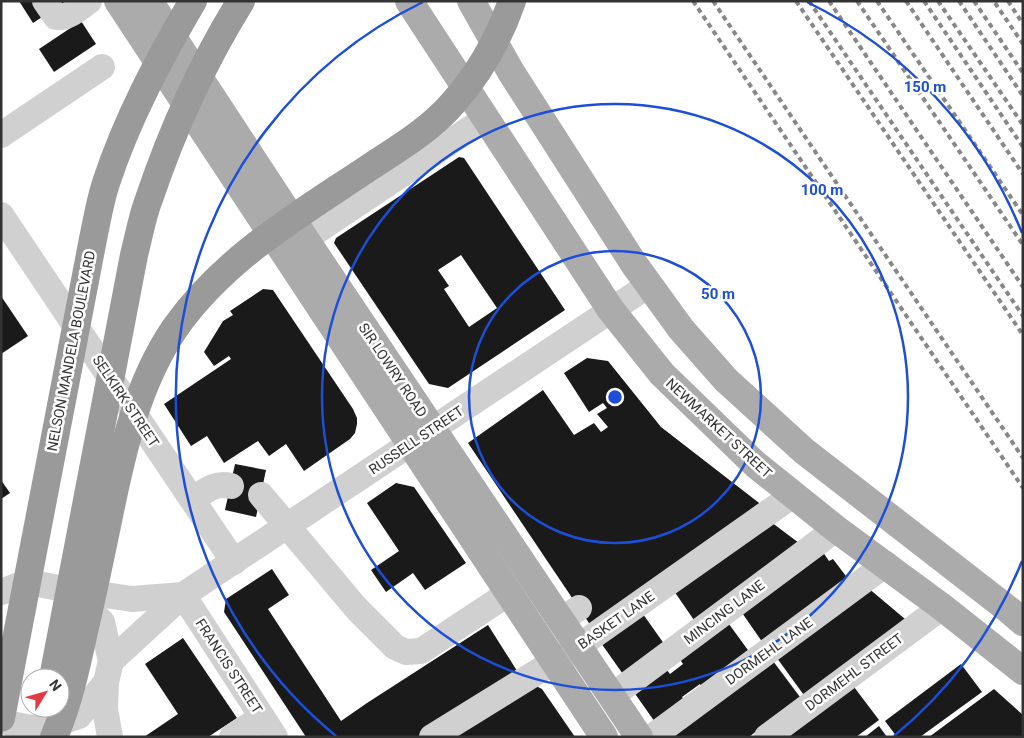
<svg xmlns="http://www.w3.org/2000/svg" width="1024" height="738" viewBox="0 0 1024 738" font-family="Roboto,sans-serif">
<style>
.building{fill:#1a1a1a;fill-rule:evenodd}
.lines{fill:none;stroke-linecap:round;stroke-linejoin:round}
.minor{stroke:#d0d0d0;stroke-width:26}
.major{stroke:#ababab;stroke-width:28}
.highway{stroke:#9a9a9a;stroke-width:28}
.rail{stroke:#888;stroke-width:4;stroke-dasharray:5 4;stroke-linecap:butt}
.ring{fill:none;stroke:#1d4ed8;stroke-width:2.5}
.labels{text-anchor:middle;stroke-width:5;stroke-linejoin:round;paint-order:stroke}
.street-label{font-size:14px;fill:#333;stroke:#fff}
.centre{fill:#1d4ed8;stroke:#fff;stroke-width:2.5}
.ring-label{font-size:15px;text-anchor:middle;font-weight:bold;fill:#1d4ed8;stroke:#fff;stroke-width:5;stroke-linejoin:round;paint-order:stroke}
</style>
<rect width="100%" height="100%" fill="#fff"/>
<!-- building -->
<g class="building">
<path d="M19,1H66L33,23Z"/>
<path d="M81,21L96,44L54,72L39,49Z"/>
<path d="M459,157L464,158L565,310L448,388L429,384L334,243L336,238ZM461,255L497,308L469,327L444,289L449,286L438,270Z"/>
<path d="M263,289L273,290L353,409L357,418V424L355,433L350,439L304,471L286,444L269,456L258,441L224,463L207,436L191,446L164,404L231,359L229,356L214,366L204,352L223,321L233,315L230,311Z"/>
<path d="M1,296L28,336L1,354Z"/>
<path d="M587,358L608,361L661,427L763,506L593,629L468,443L543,390L574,435L594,423L601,432L608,427L597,414L607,408L603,403L589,412L564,373Z"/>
<path d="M235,464L266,470L256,517L225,510Z"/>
<path d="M1,480L10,493L1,499Z"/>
<path d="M396,483L414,487L466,563L425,590L413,573L386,592L371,570L399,551L367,503Z"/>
<path d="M771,522L803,546L696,623L674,591Z"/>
<path d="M820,548L829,561L833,559L852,584L765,646L738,607Z"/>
<path d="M272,569L289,595L268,609L341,721L367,703L488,625L519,674L420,737H306L224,612L226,599Z"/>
<path d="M867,587L905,619L806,698L774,654Z"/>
<path d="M643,614L667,648L625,677L601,643Z"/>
<path d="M726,620L753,657L705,692L700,684L682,697L687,703L657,725L631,688L663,665L670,674L683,664L677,655Z"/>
<path d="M183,638L237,718L208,737H144L178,714L145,664Z"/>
<path d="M770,657L800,697L749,737H663Z"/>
<path d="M961,664L982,692L920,737H897L885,721Z"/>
<path d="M851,683L879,720L856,737H779Z"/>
<path d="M532,684L542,689L575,737H453Z"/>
<path d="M994,689L1023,715V736L1021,737H929Z"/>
<path d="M879,726L887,737H865Z"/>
</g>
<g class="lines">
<!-- minor -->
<g class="minor">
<path d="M45,1L56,17C68,19 79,8 89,1"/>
<path d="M1,135L102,67"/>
<path d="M1,215L234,562"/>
<path d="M287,251L486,118"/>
<path d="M261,495L357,609L395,647L406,652L421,651L509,593"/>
<path d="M193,499C205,491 215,482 231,486"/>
<path d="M72,590L132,599L183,595"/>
<path d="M1,592L27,582L70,590L102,622L111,661L106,682L79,716L37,729L11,724L1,717"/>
<path d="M183,595L275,737"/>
<path d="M561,620L579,608"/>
<path d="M111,661L183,595L649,285"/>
<path d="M106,682L105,709L110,737"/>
<path d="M612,696L836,529"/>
<path d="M232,737L262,717"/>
<path d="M432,737L579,646L793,495"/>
<path d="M652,737L886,564"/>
<path d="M767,737L942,607"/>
</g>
<!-- major -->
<g class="major">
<path d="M118,1L604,737"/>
<path d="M149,1L305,239L639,737"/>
<path d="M409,1L611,310L662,374L755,464L836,529L942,607L1023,671"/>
<path d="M471,1L511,72L634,264L681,329L726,380L804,451L1009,610L1023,622"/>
</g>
<!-- highway -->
<g class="highway">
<path d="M53,678L134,255C139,236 142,217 149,199C172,131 203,62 241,1"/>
<path d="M1,718L93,239C97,220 100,201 106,183C127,119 159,59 193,1"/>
<path d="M54,737C69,702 77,664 85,627C94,589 102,550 110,511C123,448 138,382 175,328C225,257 300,214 370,167C399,148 431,129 453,103C479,74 499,38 512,1"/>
</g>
<!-- rail -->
<g class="rail">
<path d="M693,1L1023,488"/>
<path d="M713,1L1023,458"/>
<path d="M796,1L1023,335"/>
<path d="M809,1L1023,316"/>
<path d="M829,1L1023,287"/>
<path d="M857,1L1023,245"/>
<path d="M877,1L1023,215"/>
<path d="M906,1L1023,174"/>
<path d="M924,1L1023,147"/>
<path d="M938,1L1023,125"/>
<path d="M959,1L1023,96"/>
<path d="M974,1L1023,73"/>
<path d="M1008,1L1023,24"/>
<path d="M995,3L1023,44"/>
</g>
</g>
<!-- distance rings -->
<g class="ring">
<circle cx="615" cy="397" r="146"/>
<circle cx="615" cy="397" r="293"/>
<path d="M1022 561A439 439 0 0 1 894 736M336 736A439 439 0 0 1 423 2M807 2A439 439 0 0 1 1022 233"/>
</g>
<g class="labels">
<!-- street labels -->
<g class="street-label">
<text transform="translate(71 351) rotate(-79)" y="5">NELSON MANDELA BOULEVARD</text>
<text transform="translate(393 370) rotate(56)" y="5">SIR LOWRY ROAD</text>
<text transform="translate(126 401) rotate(56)" y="5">SELKIRK STREET</text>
<text transform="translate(719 428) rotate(43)" y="5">NEWMARKET STREET</text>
<text transform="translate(416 440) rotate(-34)" y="5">RUSSELL STREET</text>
<text transform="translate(724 612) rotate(-37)" y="5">MINCING LANE</text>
<text transform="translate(616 620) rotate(-35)" y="5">BASKET LANE</text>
<text transform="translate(769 651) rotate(-36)" y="5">DORMEHL LANE</text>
<text transform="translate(229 666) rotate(57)" y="5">FRANCIS STREET</text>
<text transform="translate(854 672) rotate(-37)" y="5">DORMEHL STREET</text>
</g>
</g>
<circle cx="615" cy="397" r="8" class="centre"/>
<g class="ring-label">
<text x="925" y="92">150 m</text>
<text x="822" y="195">100 m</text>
<text x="718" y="299">50 m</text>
</g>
<!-- border -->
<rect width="1024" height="738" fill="none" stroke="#333333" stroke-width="5"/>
<!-- north arrow -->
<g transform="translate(45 693) rotate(53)"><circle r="24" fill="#ffffff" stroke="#adadad"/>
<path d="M0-4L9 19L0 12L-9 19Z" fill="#e63946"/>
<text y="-8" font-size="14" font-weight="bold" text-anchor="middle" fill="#333333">N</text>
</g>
</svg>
